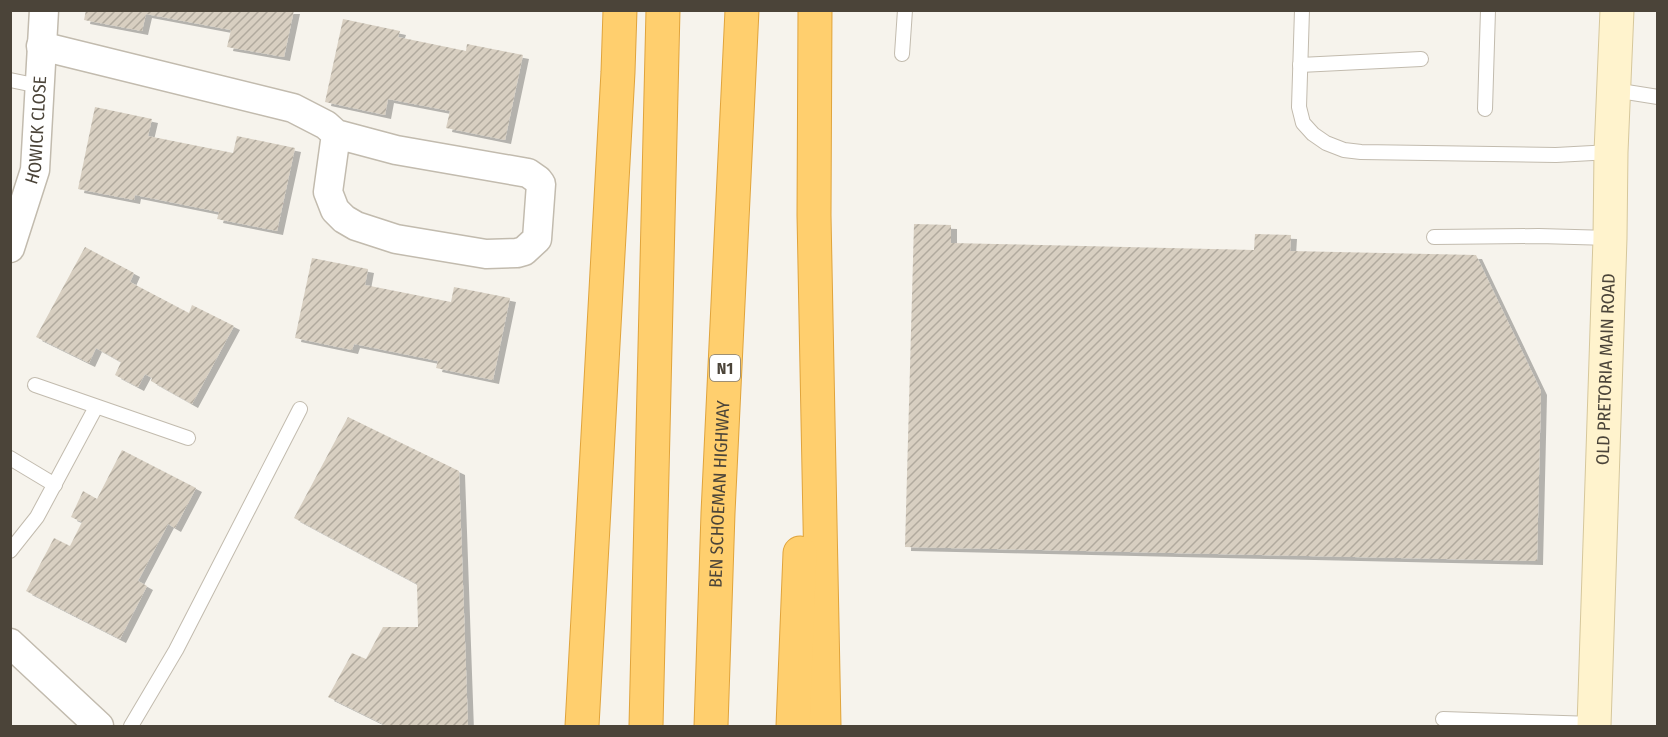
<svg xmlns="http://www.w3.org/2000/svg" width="1668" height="737" viewBox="0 0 1668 737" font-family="'Fira Sans Condensed',sans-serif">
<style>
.building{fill:url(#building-hatch);filter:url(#shadow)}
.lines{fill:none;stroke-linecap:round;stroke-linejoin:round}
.service-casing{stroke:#c2bbae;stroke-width:16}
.minor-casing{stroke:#c2bbae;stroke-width:31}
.secondary-casing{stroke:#d6c79b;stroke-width:35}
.motorway-casing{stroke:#e0a43c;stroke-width:35}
.service{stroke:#fff;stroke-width:14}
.minor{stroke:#fff;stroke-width:28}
.secondary{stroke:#fff3cd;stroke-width:33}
.motorway{stroke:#ffcf6e;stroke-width:33}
.labels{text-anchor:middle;stroke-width:5;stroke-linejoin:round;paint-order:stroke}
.shield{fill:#fff;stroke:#817c74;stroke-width:1.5}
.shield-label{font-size:16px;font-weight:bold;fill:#4b4439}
.street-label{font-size:18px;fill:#4b4439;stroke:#fff}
</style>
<defs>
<pattern id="building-hatch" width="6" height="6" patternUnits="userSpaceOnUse" patternTransform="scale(1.5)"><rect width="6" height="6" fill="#d8cfc1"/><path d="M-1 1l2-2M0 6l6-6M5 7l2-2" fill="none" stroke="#b1aa9e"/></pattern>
<filter id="shadow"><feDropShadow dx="6" dy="4" stdDeviation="0" flood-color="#0004"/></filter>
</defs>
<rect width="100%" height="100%" fill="#f6f3ec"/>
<!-- building -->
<g class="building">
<path d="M86,10H294L284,57L227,47L231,30L146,14L142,31L84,20Z"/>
<path d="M343,19L400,31L398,37L466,51L467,44L523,55L505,140L446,128L450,111L388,99L385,115L325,102Z"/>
<path d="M95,107L152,119L148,136L233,153L237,136L295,148L277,231L217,219L219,212L135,195L134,200L78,189Z"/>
<path d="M914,224L951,225V243L1254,250L1255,234L1291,235L1290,251L1476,255L1541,391L1537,561L905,547Z"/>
<path d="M85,247L134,273L130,282L189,313L192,305L234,326L192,404L151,381L152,378L145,374L138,387L115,375L121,362L96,348L89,363L36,337Z"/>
<path d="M312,258L368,269L365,285L451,302L454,287L510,298L493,380L436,368L438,361L354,344L352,350L295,338Z"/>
<path d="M348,417L459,471L468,726H387L328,697L352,653L366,659L383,627H418L417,584L294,518Z"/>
<path d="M122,450L196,488L175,528L168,524L138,581L147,586L120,639L26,591L54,538L70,546L82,522L71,517L83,491L97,499Z"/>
</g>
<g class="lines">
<!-- service casing -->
<g class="service-casing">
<g id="service">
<path d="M1302,10L1299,107L1303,123L1313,134L1326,143L1344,150L1361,152L1556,155L1611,152"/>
<path d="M902,54L905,10"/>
<path d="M1300,65L1421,59"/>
<path d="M10,80L39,86"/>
<path d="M1614,90L1658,97"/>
<path d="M1485,109L1488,10"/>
<path d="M1434,237L1539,236L1610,238"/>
<path d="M35,385L188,438"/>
<path d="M10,458L55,485"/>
<path d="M10,551L37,517L96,407"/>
<path d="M1443,719L1594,724"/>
<path d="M131,726L176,650L300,409"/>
</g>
</g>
<!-- minor casing -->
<g class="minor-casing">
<g id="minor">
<path d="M41,46L293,108L326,125L336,134L396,150L528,173L538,180L541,184L537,239L524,251L517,253L486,254L396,239L356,226L344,219L335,210L328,192L336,134"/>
<path id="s1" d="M10,248L35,170L44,10"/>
<path d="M10,643L99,726"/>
</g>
</g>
<!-- secondary casing -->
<g class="secondary-casing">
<g id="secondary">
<path id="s2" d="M1594,726L1610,238L1611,152L1617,10"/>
</g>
</g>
<!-- motorway casing -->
<g class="motorway-casing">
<g id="motorway">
<path d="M815,10L814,215L824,726"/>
<path d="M582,726L618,72L620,10"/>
<path d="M646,726L663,10"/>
<path id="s3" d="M711,726L718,513L742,10"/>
<path d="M793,726L800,553"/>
</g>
</g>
<!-- service -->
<use href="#service" class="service"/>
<!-- minor -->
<use href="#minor" class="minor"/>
<!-- secondary -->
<use href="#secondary" class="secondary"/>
<!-- motorway -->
<use href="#motorway" class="motorway"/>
</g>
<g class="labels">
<!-- shield labels -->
<rect class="shield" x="710" y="355" width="30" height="26" rx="4.5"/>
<g class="shield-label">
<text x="725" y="374">N1</text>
</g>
<!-- street labels -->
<g class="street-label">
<text dy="6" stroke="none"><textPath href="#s1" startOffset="122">HOWICK CLOSE</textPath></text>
<text dy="6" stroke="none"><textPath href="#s2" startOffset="357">OLD PRETORIA MAIN ROAD</textPath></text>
<text dy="6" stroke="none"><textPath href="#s3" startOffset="232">BEN SCHOEMAN HIGHWAY</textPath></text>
</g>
</g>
<!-- border -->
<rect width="1668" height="737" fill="none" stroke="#4b4439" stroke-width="24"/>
</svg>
